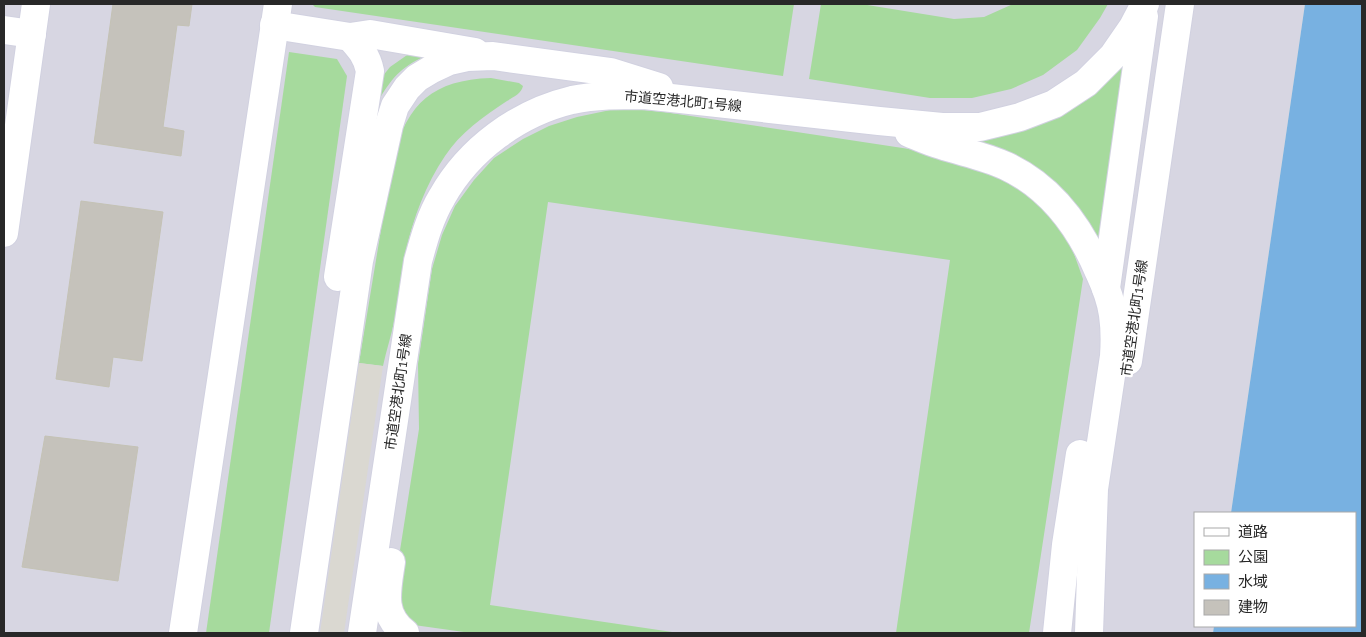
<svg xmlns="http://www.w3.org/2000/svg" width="1366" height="637" viewBox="0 0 1366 637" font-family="Raleway,'Noto Sans JP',sans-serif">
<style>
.airport{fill:#d7d6e2}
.green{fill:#a6da9d}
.plaza{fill:#dad8d1}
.water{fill:#78b1e1}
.building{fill:#c5c2bb;stroke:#c4c2b5}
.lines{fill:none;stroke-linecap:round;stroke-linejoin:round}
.minor-casing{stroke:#d1d1e0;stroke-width:30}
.minor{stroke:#fff;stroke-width:28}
.labels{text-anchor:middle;stroke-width:5;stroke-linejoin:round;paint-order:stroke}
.street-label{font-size:14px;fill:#282828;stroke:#fff}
</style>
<rect width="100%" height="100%" fill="#e9e6db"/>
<!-- airport -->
<path class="airport" d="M4,4H1305L1231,513H1195V626H1214L1213,633H4Z"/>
<!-- green -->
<g class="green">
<path d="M312,4H794L783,76L315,7Z"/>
<path d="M821,4H861L954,19L984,17L1013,4H1108L1100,18L1077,50L1043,75L1011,89L972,98H930L809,79Z"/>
<path d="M289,52L337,59L347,76L269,633H206Z"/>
<path d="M410,53L428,55C404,65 393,76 380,98L382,77L390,67Z"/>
<path d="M1122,61L1128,63L1103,244L981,145L979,138Z"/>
<path d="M491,78L519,83L523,86C521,94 513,97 507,101C484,116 460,133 445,156C426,184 413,218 406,251C400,274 399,298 394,322C391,337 386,351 383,366L359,363L393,157C408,103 433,80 491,78Z"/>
<path d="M620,108L664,112L929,152L1008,174L1057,222L1073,251L1083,279L1029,633H896L950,260L548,202L490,605L679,633H471L414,625L400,607L396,576L419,429L418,364L432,269L442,235L455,206L474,180L494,158L523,139L549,126L577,117Z"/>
</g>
<!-- plaza -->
<path class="plaza" d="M359,363L383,366L344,633H320Z"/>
<!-- water -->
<path class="water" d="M1305,4H1362V633H1213L1214,626H1355V513H1231Z"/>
<!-- building -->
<g class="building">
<path d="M113,4H192L189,26L177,25L163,127L184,131L181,156L94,143Z"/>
<path d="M81,201L163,212L142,361L113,357L109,387L56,379Z"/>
<path d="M45,436L138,447L118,581L22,567Z"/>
</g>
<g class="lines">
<!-- minor casing -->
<g class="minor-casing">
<g id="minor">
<path d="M274,25L350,37L370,34L475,52"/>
<path d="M4,30L32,34"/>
<path d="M909,133C919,137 930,142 941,145C962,152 985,156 1006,166C1051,187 1080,227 1099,272C1105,285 1111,300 1113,315C1115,329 1115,342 1114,356L1094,489L1089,633"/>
<path d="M4,233L36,4"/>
<path d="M338,277L370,71C367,56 360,48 350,37"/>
<path d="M1106,288L1144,16"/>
<path d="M1128,361L1180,4"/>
<path d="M391,562C387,590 380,614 405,633"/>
<path d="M183,633L278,4"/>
<path d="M304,633L359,261L389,125L395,106L407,88L417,78L432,69L449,61L467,57L493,56L611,72L659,87"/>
<path d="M362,633L418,261C424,239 430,217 442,197C469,149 518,113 572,100C596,95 620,95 644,95L879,121L942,127H980L1020,117L1054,104L1086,83L1113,56L1133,27L1145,4"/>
<path d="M1057,633L1066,545L1080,454"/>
</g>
</g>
<!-- minor -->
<use href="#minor" class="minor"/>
</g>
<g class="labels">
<!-- street labels -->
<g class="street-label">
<text transform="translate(683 101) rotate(5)" y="5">市道空港北町1号線</text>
<text transform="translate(1134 318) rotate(-82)" y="5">市道空港北町1号線</text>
<text transform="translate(398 392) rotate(-82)" y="5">市道空港北町1号線</text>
</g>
</g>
<!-- border -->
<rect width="1366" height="637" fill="none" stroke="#282828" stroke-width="10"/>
<!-- legend -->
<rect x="1194" y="512" width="162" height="115" fill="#ffffff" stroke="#a9a9a9"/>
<rect x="1204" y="528" width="25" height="8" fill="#ffffff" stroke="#a9a9a9"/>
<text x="1238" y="537" font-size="15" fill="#282828">道路</text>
<rect x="1204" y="550" width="25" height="15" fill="#a6da9d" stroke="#a9a9a9"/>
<text x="1238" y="562" font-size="15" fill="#282828">公園</text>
<rect x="1204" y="574" width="25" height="15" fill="#78b1e1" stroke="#a9a9a9"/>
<text x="1238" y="587" font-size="15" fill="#282828">水域</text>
<rect x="1204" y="600" width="25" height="15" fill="#c5c2bb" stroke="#a9a9a9"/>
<text x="1238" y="612" font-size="15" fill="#282828">建物</text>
</svg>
